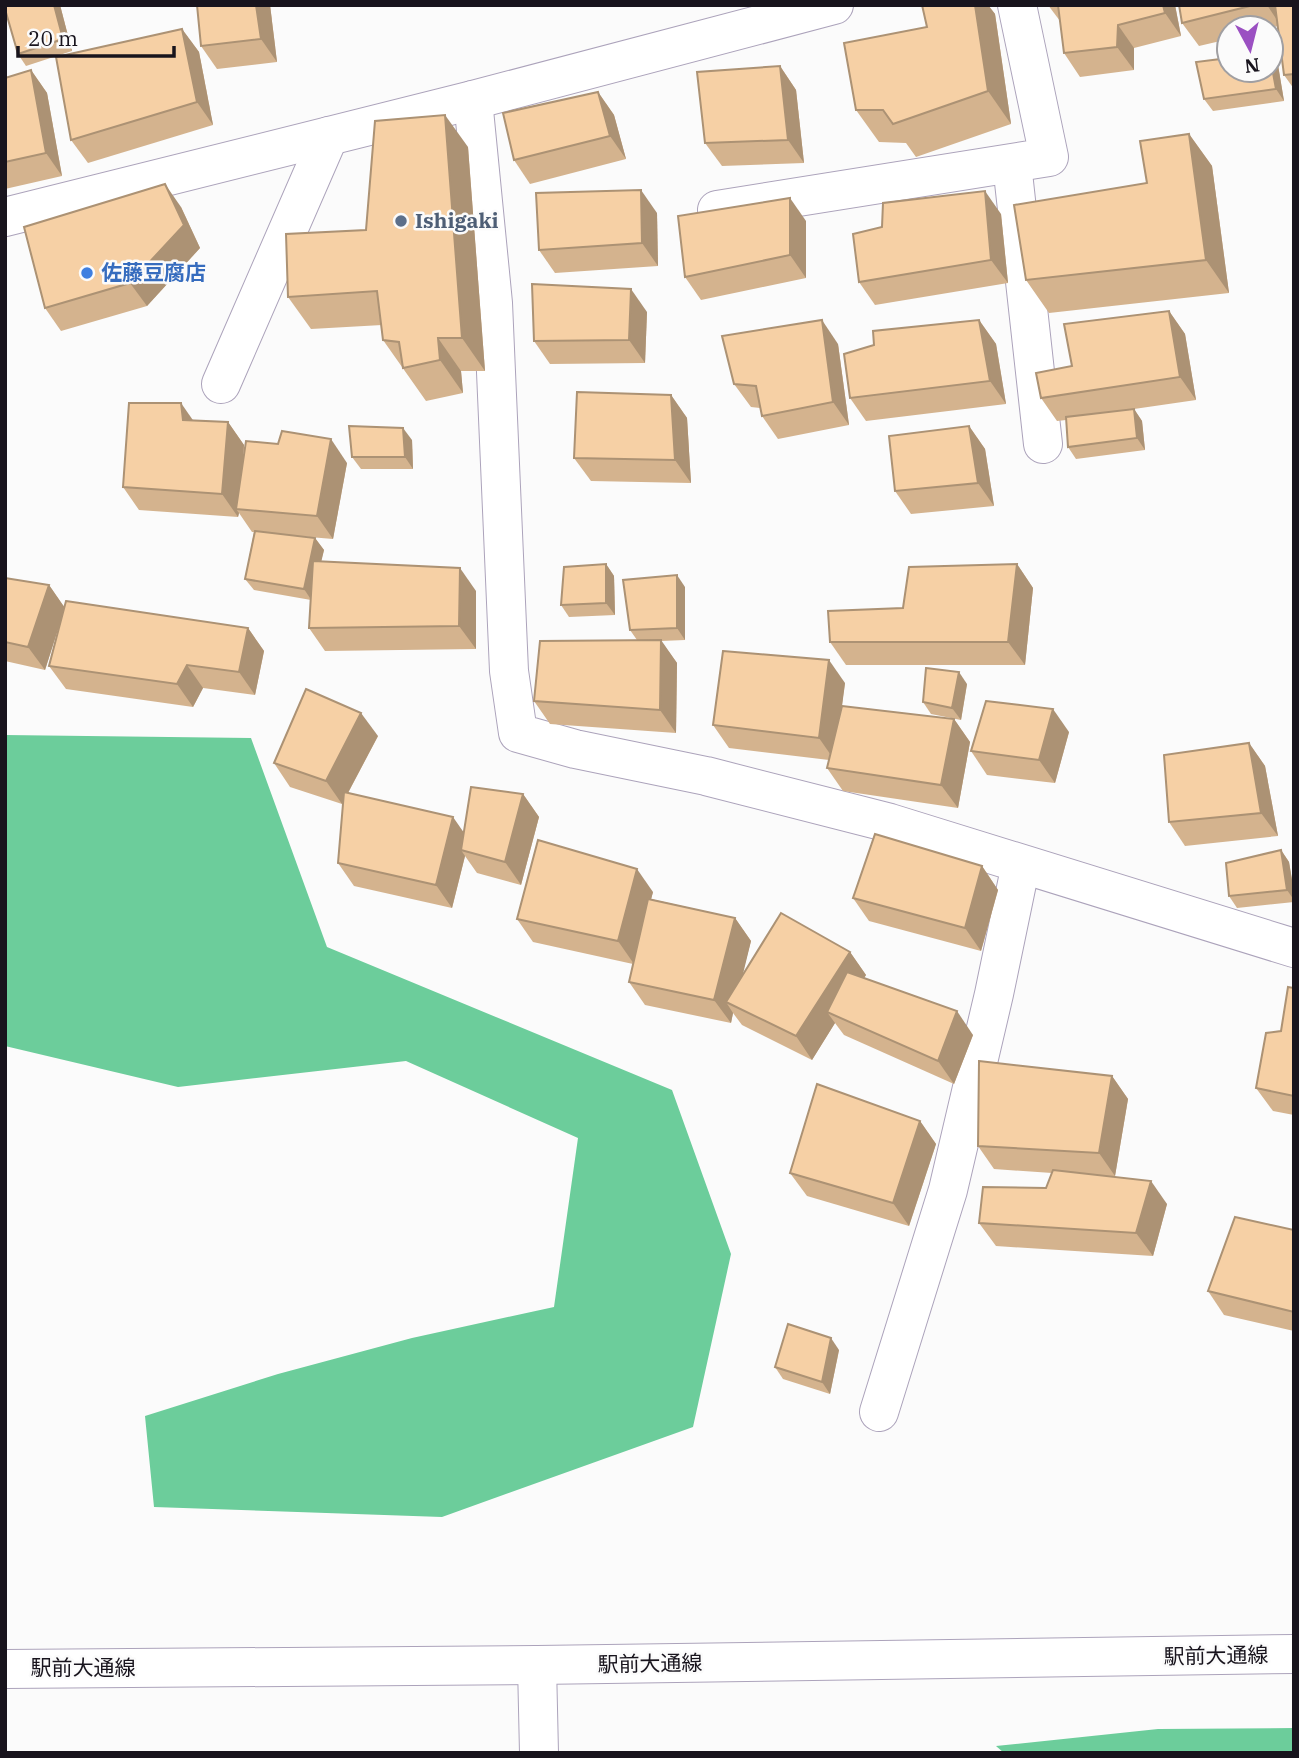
<svg xmlns="http://www.w3.org/2000/svg" width="1299" height="1758" viewBox="0 0 1299 1758" font-family="'IBM Plex Serif','Noto Sans JP',serif">
<style>
.forest{fill:#6ccd9b}
.lines{fill:none;stroke-linecap:round;stroke-linejoin:round}
.minor-casing{stroke:#aca3bb;stroke-width:40}
.tertiary-casing{stroke:#aca3bb;stroke-width:40}
.secondary-casing{stroke:#aca3bb;stroke-width:40}
.minor{stroke:#fff;stroke-width:38}
.tertiary{stroke:#fff;stroke-width:38}
.secondary{stroke:#fff;stroke-width:38}
.wall{fill:#d4b38e}
.shaded-wall{fill:#ac9274}
.building{fill:#f6d0a5;stroke:#ac9274;stroke-width:2}
.service-dot{fill:#5c6f8a;stroke:#fbfbfb;stroke-width:2.5}
.shop-dot{fill:#3f7fe0;stroke:#fbfbfb;stroke-width:2.5}
.labels{text-anchor:middle;stroke-width:5;stroke-linejoin:round;paint-order:stroke}
.service-label{font-size:21px;font-weight:bold;fill:#4e5e75;stroke:#fbfbfb;text-anchor:start}
.shop-label{font-size:21px;font-weight:bold;fill:#366cbe;stroke:#fbfbfb;text-anchor:start}
.street-label{font-size:21px;fill:#18141d;stroke:#fbfbfb}
</style>
<rect width="100%" height="100%" fill="#fbfbfb"/>
<!-- forest -->
<g class="forest">
<path d="M5,735L251,738L327,947L672,1090L731,1254L693,1427L442,1517L154,1507L145,1416L278,1374L412,1338L554,1307L578,1138L406,1061L178,1087L5,1046Z"/>
<path d="M1294,1728V1753H1004L996,1746L1158,1729Z"/>
</g>
<g class="lines">
<!-- minor casing -->
<g class="minor-casing">
<g id="minor">
<path d="M473,100L493,303L509,671L518,733L575,749L706,776L890,823L1294,948"/>
<path d="M1012,164L1043,444"/>
<path d="M717,210L1049,157L1017,5"/>
<path d="M221,384L329,136"/>
<path d="M879,1412L948,1190L994,994L1021,864"/>
<path d="M537,1665L539,1753"/>
</g>
</g>
<!-- tertiary casing -->
<g class="tertiary-casing">
<path id="tertiary" d="M5,217L473,100L834,5"/>
</g>
<!-- secondary casing -->
<g class="secondary-casing">
<path id="secondary" d="M5,1669L537,1665L1294,1654"/>
</g>
<!-- minor -->
<use href="#minor" class="minor"/>
<!-- tertiary -->
<use href="#tertiary" class="tertiary"/>
<!-- secondary -->
<use href="#secondary" class="secondary"/>
</g>
<!-- wall -->
<g class="wall">
<path d="M8,5H60L72,51L26,66L18,54Z"/>
<path d="M197,5H270L277,62L217,69L201,46Z"/>
<path d="M922,5H988L995,14L1011,124L916,157L906,143L879,142L856,110L927,27Z"/>
<path d="M1048,5H1175L1181,36L1134,48V70L1080,77L1064,53L1060,21Z"/>
<path d="M1179,5H1294V89L1284,75L1278,26L1271,28H1229V39L1199,46L1182,23Z"/>
<path d="M182,29L199,52L213,125L88,163L71,140Z"/>
<path d="M1271,55L1278,65L1284,101L1213,111L1204,99L1271,70Z"/>
<path d="M780,66L796,90L804,163L722,166L705,143Z"/>
<path d="M31,70L47,93L62,176L5,189V78Z"/>
<path d="M598,92L614,115L626,159L530,184L514,160Z"/>
<path d="M1189,134L1212,166L1229,293L1049,313L1026,280L1147,183Z"/>
<path d="M468,147L485,371H461L463,393L426,401L383,340L382,325L311,329L288,297L366,230Z"/>
<path d="M181,207L200,248L147,306L61,331L45,308Z"/>
<path d="M657,213L658,266L555,273L539,250Z"/>
<path d="M1001,214L1008,283L875,305L859,282Z"/>
<path d="M806,221V278L701,300L685,277Z"/>
<path d="M1169,311L1185,334L1196,400L1134,409L1142,421L1145,450L1076,459L1068,447L1066,420L1057,421L1041,398L1072,366Z"/>
<path d="M647,312L645,363L550,364L534,341Z"/>
<path d="M979,320L996,344L1006,404L866,421L850,398Z"/>
<path d="M838,344L849,425L778,439L762,416L760,408L751,407L734,384Z"/>
<path d="M671,395L687,418L691,483L591,481L574,458Z"/>
<path d="M194,421L228,422L244,445L243,464L347,463L333,539L286,535L315,538L324,550L321,561L476,591V649L325,651L309,628L311,600L254,590L245,579L254,532H252L239,513L238,517L139,510L123,487Z"/>
<path d="M969,426L985,449L994,506L911,514L895,491Z"/>
<path d="M412,440L413,469H361L352,457Z"/>
<path d="M606,564L614,576L615,615L569,617L561,605Z"/>
<path d="M1017,564L1033,588L1025,665H846L830,642Z"/>
<path d="M5,578L49,585L64,607L248,628L264,651L255,695L203,688L193,707L66,689L49,666L60,622L45,670L5,661Z"/>
<path d="M685,587V640L661,641L677,663L676,733L550,724L534,701L637,640L630,630Z"/>
<path d="M845,683L841,711L954,719L970,742L958,808L843,791L827,768L829,760L729,748L713,725Z"/>
<path d="M967,684L961,720L931,714L923,702Z"/>
<path d="M1069,732L1055,783L987,775L971,751Z"/>
<path d="M378,736L348,793L464,832L523,794L539,817L521,885L477,873L465,856L452,908L354,886L338,863L343,802L342,804L290,787L274,763Z"/>
<path d="M1249,743L1265,766L1278,836L1185,846L1169,822Z"/>
<path d="M1281,850L1289,862L1294,892V902L1237,908L1229,896Z"/>
<path d="M982,866L998,890L981,951L869,921L853,898Z"/>
<path d="M653,892L651,899L735,918L751,941L742,975L850,952L866,975L864,978L973,1035L954,1084L844,1035L835,1023L812,1060L742,1025L733,1013L731,1023L645,1005L629,982L633,964L533,942L517,919Z"/>
<path d="M1294,988V1115L1273,1111L1256,1088L1281,1031Z"/>
<path d="M1112,1076L1128,1099L1115,1176H1100L1167,1204L1153,1256L996,1246L979,1223L1046,1188L1052,1173L994,1169L978,1146Z"/>
<path d="M920,1121L936,1144L909,1226L807,1196L790,1173Z"/>
<path d="M1294,1230V1331L1224,1315L1208,1291Z"/>
<path d="M839,1350L830,1394L783,1379L775,1367Z"/>
</g>
<!-- shaded-wall -->
<g class="shaded-wall">
<path d="M54,5H60L72,51L63,39Z"/>
<path d="M256,5H270L277,62L261,39Z"/>
<path d="M975,5H988L995,14L1011,124L988,91Z"/>
<path d="M1163,5H1175L1181,36L1165,13Z"/>
<path d="M1267,5H1277L1281,26Z"/>
<path d="M1118,25L1134,48V70L1117,47Z"/>
<path d="M182,29L199,52L213,125L197,102Z"/>
<path d="M1271,55L1278,65L1284,101L1276,89L1271,62Z"/>
<path d="M780,66L796,90L804,163L788,140Z"/>
<path d="M31,70L47,93L62,176L46,153Z"/>
<path d="M598,92L614,115L626,159L610,136Z"/>
<path d="M445,115L468,147L485,371L462,338Z"/>
<path d="M1189,134L1212,166L1229,293L1206,260Z"/>
<path d="M165,184L181,207L200,248L147,306L130,283Z"/>
<path d="M641,190L657,213L658,266L642,243Z"/>
<path d="M985,191L1001,214L1008,283L991,260Z"/>
<path d="M790,198L806,221V278L790,255Z"/>
<path d="M631,289L647,312L645,363L629,340Z"/>
<path d="M1169,311L1185,334L1196,400L1180,377Z"/>
<path d="M822,320L838,344L849,425L833,402Z"/>
<path d="M979,320L996,344L1006,404L990,381Z"/>
<path d="M438,338L461,371L463,393L440,360Z"/>
<path d="M671,395L687,418L691,483L675,460Z"/>
<path d="M181,403L197,426L183,420Z"/>
<path d="M1134,409L1142,421L1145,450L1137,438Z"/>
<path d="M228,422L244,445L239,509H236L239,513L238,517L222,494Z"/>
<path d="M969,426L985,449L994,506L978,483Z"/>
<path d="M403,428L412,440L413,469L405,457Z"/>
<path d="M331,439L347,463L333,539L317,516Z"/>
<path d="M315,538L324,550L312,601L304,589Z"/>
<path d="M606,564L614,576L615,615L606,603Z"/>
<path d="M1017,564L1033,588L1025,665L1008,642Z"/>
<path d="M460,568L476,591V649L459,626Z"/>
<path d="M677,575L685,587V640L677,628Z"/>
<path d="M49,585L65,608L45,670L28,647Z"/>
<path d="M248,628L264,651L255,695L239,672Z"/>
<path d="M661,640L677,663L676,733L660,710Z"/>
<path d="M829,660L845,683L835,761L819,738Z"/>
<path d="M187,665L203,688L193,707L177,684Z"/>
<path d="M959,672L967,684L961,720L952,708Z"/>
<path d="M1053,709L1069,732L1055,783L1039,760Z"/>
<path d="M361,713L378,736L342,804L326,781Z"/>
<path d="M954,719L970,742L958,808L941,785Z"/>
<path d="M1249,743L1265,766L1278,836L1261,813Z"/>
<path d="M523,794L539,817L521,885L505,862Z"/>
<path d="M453,817L469,840L461,850L465,856L452,908L436,885Z"/>
<path d="M1281,850L1289,862L1294,892V900L1287,890Z"/>
<path d="M982,866L998,890L981,951L965,928Z"/>
<path d="M637,869L653,892L634,964L618,941Z"/>
<path d="M735,918L751,941L735,1007L726,1002L733,1013L731,1023L714,1000Z"/>
<path d="M850,952L866,975L839,1017L827,1012L835,1023L812,1060L796,1036Z"/>
<path d="M957,1011L973,1035L954,1084L938,1061Z"/>
<path d="M1112,1076L1128,1099L1115,1176L1099,1153Z"/>
<path d="M920,1121L936,1144L909,1226L893,1203Z"/>
<path d="M1151,1181L1167,1204L1153,1256L1136,1233Z"/>
<path d="M831,1338L839,1350L830,1394L822,1382Z"/>
</g>
<!-- building -->
<g class="building">
<path d="M8,5H54L63,39L18,54L5,9V6Z"/>
<path d="M197,5H256L261,39L201,46Z"/>
<path d="M922,5H975L988,91L893,124L883,110H856L844,43L927,27Z"/>
<path d="M1058,5H1163L1165,13L1118,25L1117,47L1064,53Z"/>
<path d="M1179,5H1254L1182,23Z"/>
<path d="M1275,5H1294V74L1284,75Z"/>
<path d="M182,29L197,102L71,140L56,57Z"/>
<path d="M1229,58V70H1271V62L1276,89L1204,99L1196,62Z"/>
<path d="M780,66L788,140L705,143L697,72Z"/>
<path d="M31,70L46,153L5,162V78Z"/>
<path d="M598,92L610,136L514,160L503,113Z"/>
<path d="M445,115L462,338H438L440,360L403,368L399,342L383,340L377,291L288,297L286,234L366,230L375,121Z"/>
<path d="M1189,134L1206,260L1026,280L1014,205L1147,183L1140,141Z"/>
<path d="M165,184L184,225L130,283L45,308L24,227Z"/>
<path d="M641,190L642,243L539,250L536,193Z"/>
<path d="M985,191L991,260L859,282L853,234L882,227L883,203Z"/>
<path d="M790,198V255L685,277L678,216Z"/>
<path d="M532,284L631,289L629,340L534,341Z"/>
<path d="M1169,311L1180,377L1041,398L1036,373L1072,366L1064,324Z"/>
<path d="M822,320L833,402L762,416L756,386L734,384L722,336Z"/>
<path d="M979,320L990,381L850,398L844,354L874,345L873,331Z"/>
<path d="M577,392L671,395L675,460L574,458Z"/>
<path d="M129,403H181L183,420L228,422L222,494L123,487Z"/>
<path d="M1134,409L1137,438L1068,447L1066,417Z"/>
<path d="M349,426L403,428L405,457H352Z"/>
<path d="M969,426L978,483L895,491L889,436Z"/>
<path d="M282,431L331,439L317,516L236,509L246,441L278,444Z"/>
<path d="M255,531L315,538L304,589L245,579Z"/>
<path d="M313,561L460,568L459,626L309,628Z"/>
<path d="M606,564V603L561,605L564,567Z"/>
<path d="M1017,564L1008,642H830L828,611L903,608L909,567Z"/>
<path d="M677,575V628L630,630L623,580Z"/>
<path d="M5,578L49,585L28,647L5,642Z"/>
<path d="M66,601L248,628L239,672L187,665L177,684L49,666Z"/>
<path d="M661,640L660,710L534,701L540,641Z"/>
<path d="M723,651L829,660L819,738L713,725Z"/>
<path d="M926,668L959,672L952,708L923,702Z"/>
<path d="M306,689L361,713L326,781L274,763Z"/>
<path d="M986,701L1053,709L1039,760L971,751Z"/>
<path d="M842,706L954,719L941,785L827,768Z"/>
<path d="M1249,743L1261,813L1169,822L1164,755Z"/>
<path d="M471,787L523,794L505,862L461,850Z"/>
<path d="M344,792L453,817L436,885L338,863Z"/>
<path d="M875,834L982,866L965,928L853,898Z"/>
<path d="M538,840L637,869L618,941L517,919Z"/>
<path d="M1281,850L1287,890L1229,896L1226,863Z"/>
<path d="M648,899L735,918L714,1000L629,982Z"/>
<path d="M781,913L850,952L796,1036L726,1002Z"/>
<path d="M847,972L957,1011L938,1061L827,1012Z"/>
<path d="M1288,987L1294,988V1096L1256,1088L1266,1033L1281,1031Z"/>
<path d="M979,1061L1112,1076L1099,1153L978,1146Z"/>
<path d="M817,1084L920,1121L893,1203L790,1173Z"/>
<path d="M1053,1170L1151,1181L1136,1233L979,1223L983,1187L1046,1188Z"/>
<path d="M1235,1217L1294,1230V1312L1208,1291Z"/>
<path d="M788,1324L831,1338L822,1382L775,1367Z"/>
</g>
<!-- markers -->
<circle class="service-dot" cx="401" cy="221" r="7"/>
<circle class="shop-dot" cx="87" cy="273" r="7"/>
<g class="labels">
<!-- service labels -->
<g class="service-label">
<text x="415" y="228">Ishigaki</text>
</g>
<!-- shop labels -->
<g class="shop-label">
<text x="101" y="280">佐藤豆腐店</text>
</g>
<!-- street labels -->
<g class="street-label">
<text transform="translate(1216 1656) rotate(-1)" y="7">駅前大通線</text>
<text transform="translate(650 1664) rotate(-1)" y="7">駅前大通線</text>
<text x="83" y="1675">駅前大通線</text>
</g>
</g>
<!-- border -->
<rect width="1299" height="1758" fill="none" stroke="#18141d" stroke-width="14"/>
<!-- north arrow -->
<g transform="translate(1250 49) rotate(173)"><circle r="33" fill="#fbfbfb" stroke="#a09fa2" stroke-width="2"/>
<path d="M0-5L12 26L0 18L-12 26Z" fill="#9b50c2"/>
<text y="-10" font-size="19" font-weight="bold" text-anchor="middle" fill="#18141d">N</text>
</g>
<!-- scale -->
<path d="M18 46v10h156v-10" fill="none" stroke="#18141d" stroke-width="3.5"/>
<text x="28" y="46" font-size="21" fill="#18141d" stroke="#fbfbfb" stroke-width="5" paint-order="stroke">20 m</text>
</svg>
